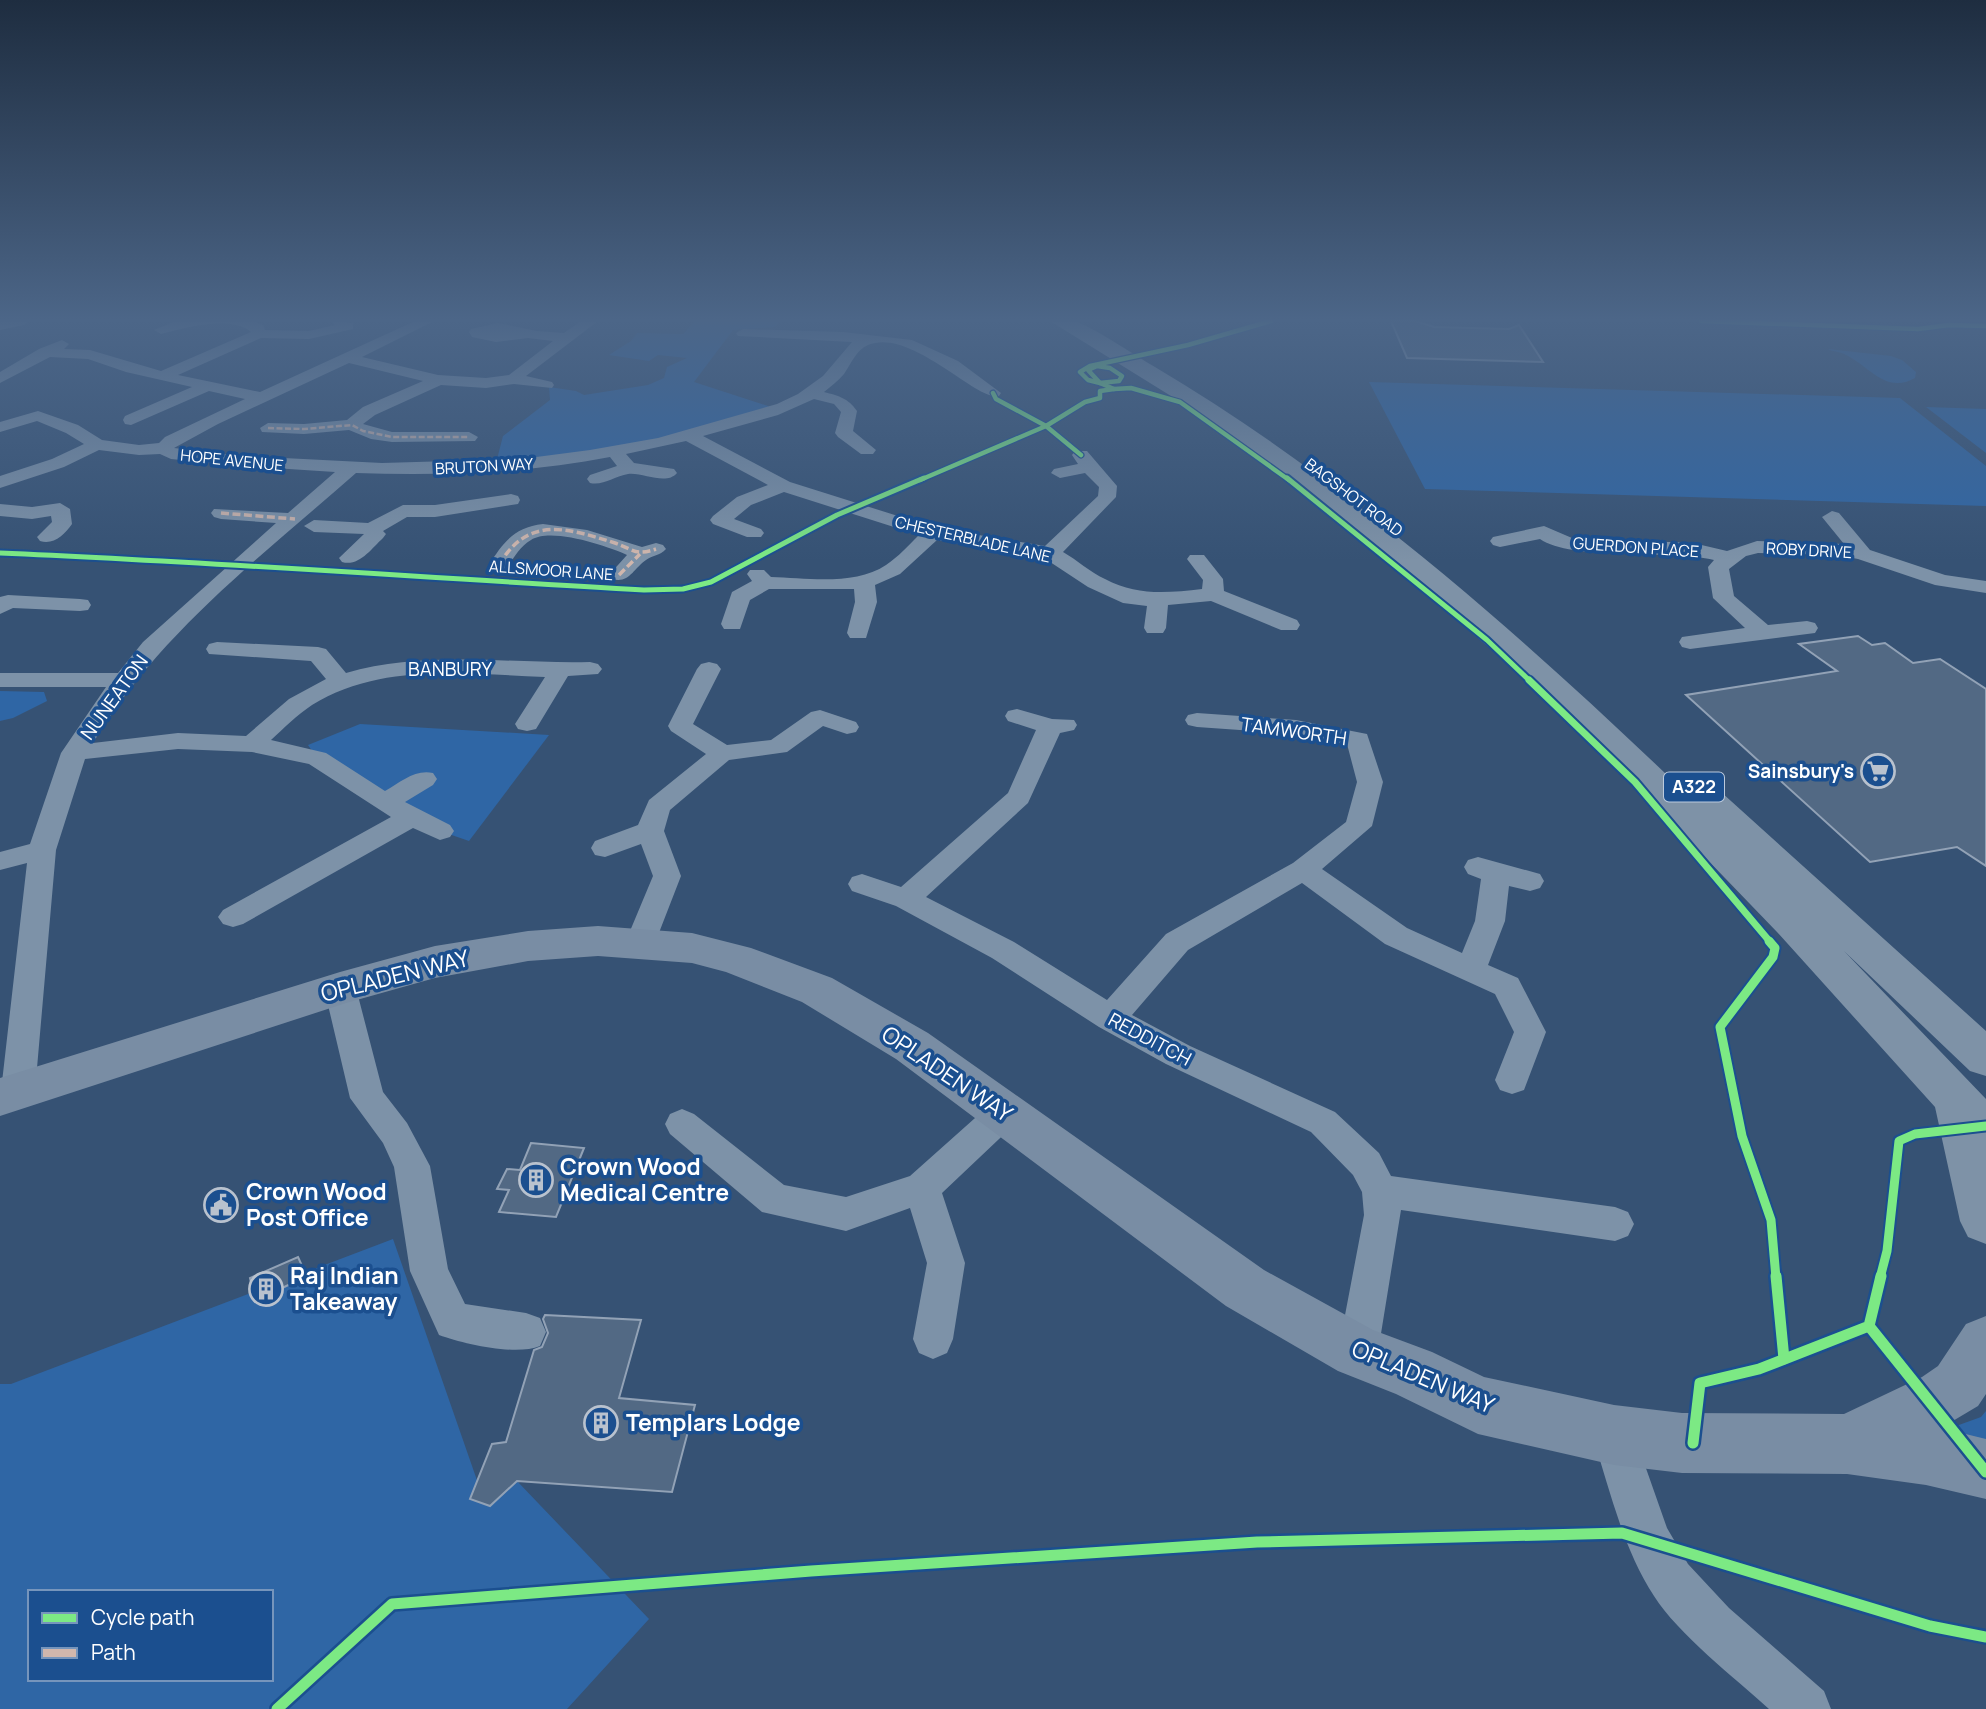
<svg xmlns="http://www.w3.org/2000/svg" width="1986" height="1709" viewBox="0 0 1986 1709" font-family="Manrope,sans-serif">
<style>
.green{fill:#2f66a5;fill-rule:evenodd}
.building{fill:#526984;stroke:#92a2b6;stroke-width:2}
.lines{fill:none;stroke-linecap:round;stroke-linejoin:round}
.street{fill:#7d92a8;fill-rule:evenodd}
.secondary{fill:#798da4;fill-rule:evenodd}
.highway{fill:#7e92a7;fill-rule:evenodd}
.quiet-far1{stroke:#d1b7ad;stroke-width:2.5;stroke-dasharray:6 2.5;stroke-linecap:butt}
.quiet{stroke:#d1b7ad;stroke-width:3.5;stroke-dasharray:8 3.5;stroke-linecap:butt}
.cycleway-far4-casing{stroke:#1b4f8f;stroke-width:7}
.cycleway-far3-casing{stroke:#1b4f8f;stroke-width:9}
.cycleway-far2-casing{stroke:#1b4f8f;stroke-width:11}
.cycleway-far1-casing{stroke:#1b4f8f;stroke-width:13}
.cycleway-casing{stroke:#1b4f8f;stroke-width:16}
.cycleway-far4{stroke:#7ce984;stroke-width:4.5}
.cycleway-far3{stroke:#7ce984;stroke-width:5}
.cycleway-far2{stroke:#7ce984;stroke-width:7}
.cycleway-far1{stroke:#7ce984;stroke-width:9}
.cycleway{stroke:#7ce984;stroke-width:11}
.labels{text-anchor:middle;stroke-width:7;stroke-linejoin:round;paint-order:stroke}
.far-street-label{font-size:16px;fill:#fff;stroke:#1b4f8f}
.shield{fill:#1b4f8f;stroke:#bbcadd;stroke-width:2}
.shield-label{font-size:18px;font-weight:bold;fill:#fff}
.street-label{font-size:19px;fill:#fff;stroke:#1b4f8f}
.poi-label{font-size:19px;font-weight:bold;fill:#fff;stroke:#1b4f8f;text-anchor:end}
.near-street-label{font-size:23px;fill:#fff;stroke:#1b4f8f}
.near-poi-label{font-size:23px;font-weight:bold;fill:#fff;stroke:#1b4f8f;text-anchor:start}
</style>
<rect width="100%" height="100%" fill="#365274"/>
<!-- green -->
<g class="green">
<path d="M695,321H780L775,327L733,330L694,382L777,409L690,436L495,467L503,436L550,400L549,387L576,391L584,395L648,385L664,378L667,367L687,358L658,355L649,361L609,355L631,341L637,333L683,334Z"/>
<path d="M1828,349L1891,356L1902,360L1916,372L1915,378C1885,395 1869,365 1844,354C1838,351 1833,352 1828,349Z"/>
<path d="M1369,382L1900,398L1986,466V506L1425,489Z"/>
<path d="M1926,407L1986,409V453Z"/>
<path d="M0,691L44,692L47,701L13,718L0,721Z"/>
<path d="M360,724L549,735L469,841L440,831L317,758L308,745Z"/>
<path d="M393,1239L479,1486L517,1481L649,1619L567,1709H0V1384H11ZM30,1592H271V1679H30Z"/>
<path d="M1986,1411V1441L1945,1430L1981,1417Z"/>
</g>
<!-- building -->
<g class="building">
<path d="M1391,321H1415L1434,327L1509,329L1519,325L1543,362L1407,358Z"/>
<path d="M1858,636L1872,645L1885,643L1913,663L1940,659L1986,689V866L1957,847L1870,862L1686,695L1837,671L1799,644Z"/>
<path d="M531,1143L584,1148L556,1217L499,1212L509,1190L497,1189L507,1169L520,1170Z"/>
<path d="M298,1257L303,1268V1278L255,1301L250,1278Z"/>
<path d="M545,1315L641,1320L619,1398L695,1405L672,1492L517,1481L490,1506L470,1499L492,1444L506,1442L534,1350L542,1347L548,1333L543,1319Z"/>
</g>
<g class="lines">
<!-- street -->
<g class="street">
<path d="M176,321H253L263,325L265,330L309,331L335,325L332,321L353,323V329L309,339L261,338L178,375L260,392L415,321H434L362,357L438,375L486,378L509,375L553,341L528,338L496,342L472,337L469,332L471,329L498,323L537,331L564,333L581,321H598L526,376L552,382L554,385L552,388L514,384L486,388L441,385L375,415L363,424L392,432H469L478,437L475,441L392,442L371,439L349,430L304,434L262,432L260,428L268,423L304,424L347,420L363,407L423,381L349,363L218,424L174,448L242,456L382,463L521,459L590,450L658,438L777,404L798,394L823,376L852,342L738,336L736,333L743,329L843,332L912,340L958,361L1001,393L999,396C977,402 911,327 868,345C856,350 851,364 844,374C838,381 831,386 824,392C839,396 848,398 857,411L853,431L876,450L873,454H861L838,437L835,433L841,412L834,404L814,399L778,415L703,436L790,482L936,528L1045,546L1098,496L1099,487L1085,473L1060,478L1051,473L1054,469L1078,464L1072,455L1075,451H1087L1117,486L1116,497L1063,552C1077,560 1090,572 1105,579C1137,596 1167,593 1202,589L1203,580L1187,559L1190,555H1204L1223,579L1224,591L1297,620L1300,625L1297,630H1281L1211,601L1168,605L1166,628L1163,633H1147L1144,628L1147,606L1123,603L1088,587L1044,558L937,540L900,574L875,585L877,602L866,638H850L847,633L855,602L854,589H769L750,600L740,629H724L721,624L732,592L752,581L747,574L750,570H764L771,577C807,578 855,586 886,565C898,557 909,545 919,535L784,492L751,505L734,519L761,529L764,533L761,537H747L713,524L710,520L713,516L737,497L768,485L686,441L626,454L634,463L674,469L677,473C666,486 643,472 628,474C615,476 603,486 590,483L587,479L590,475L617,466L610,457C527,473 441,476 356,473C263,555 158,634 93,743L178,733L246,736L289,699L326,679L311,661L209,654L206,649L209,644L217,642L318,647L326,649L346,673C425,650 509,664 590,662L598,664L602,669L598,674L568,676L536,729L527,731L518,729L515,724L545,677C467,674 381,662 312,705C297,715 284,728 271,740L326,753L385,791C401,782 415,769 433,773L437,779L433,785L405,802L450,825L454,831L450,837L440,840L413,828L243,924L233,927L223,924L218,917L223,910L391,817L309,764L252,752L178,749L85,759L56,850L35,1091L30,1101L18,1105L6,1101L1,1091L27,863L0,870V852L30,844L61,753L106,687H0V673H118L143,642L276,523L221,519L214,517L211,513L214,509L288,513L335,472L242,466L171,459L160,454L139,455L99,450L64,467L0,488V476L52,459L84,444L66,433L37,421L0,432V422L38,411L78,425L102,440L139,445L159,443L165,437L245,399L209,391L131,425L125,424L123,420L125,416L192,387L126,372L88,359L50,357L0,383V372L39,349L62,340L69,344L64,349L90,350L161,371L251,332C232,315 184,328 161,334L154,330Z"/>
<path d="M511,494L518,496L520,500L518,504L435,517H407L383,531L386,534L383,538C371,549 359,567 342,562L339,558L364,534L314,532L304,526L314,520L368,523L403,505H435Z"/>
<path d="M60,503L70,509L72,524C64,535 54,545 40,541L37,537L52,522L51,516L32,519L0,516V504L32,507Z"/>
<path d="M1832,511L1839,513L1870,550L1945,575L1986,581V593L1935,585L1858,559L1837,555L1758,553L1746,556L1729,569L1734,596L1768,625L1807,621L1815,623L1818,628L1815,633L1690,649L1682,647L1679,642L1682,637L1745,628L1713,598L1708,567L1714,560C1670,549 1571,561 1540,539L1500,547L1493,545L1490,541L1493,537L1544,526L1572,538L1693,543L1727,551L1757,541L1844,544L1822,517Z"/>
<path d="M543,524L587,530L642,547L656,543L663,545L666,549C660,556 652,555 646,560C633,569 629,584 612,579L609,575L627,555C607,546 551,527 531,540C519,547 514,558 506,569H492L489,565C503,542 515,527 543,524Z"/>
<path d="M8,595L80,599L88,600L91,605L88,610L80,611L13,608L0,614V597Z"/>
<path d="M709,662L717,664L721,669L693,724L727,745L771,740L811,712L820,710L856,722L859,727L856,732L847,734L823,726L787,752L729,760L670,810L664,831L681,876L655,943L651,951L640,954L629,951L625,943L653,876L641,844L605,857L595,855L591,848L595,841L638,825L649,800L706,754L671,731L668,726L697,669L701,664Z"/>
<path d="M1017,709L1052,719L1074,720L1077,725L1074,730L1060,733L1028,803L926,897L1014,942L1107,1000L1166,934L1293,863L1346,822L1357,782L1347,744L1296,734L1197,727L1188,725L1185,720L1188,715L1197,713L1296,720L1367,734L1383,782L1372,826L1322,869L1407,928L1462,953L1475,921L1481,879L1468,874L1464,867L1468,860L1478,857L1540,874L1544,881L1540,888L1530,891L1509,886L1505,921L1488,965L1518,978L1546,1032L1524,1090L1512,1094L1500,1090L1495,1080L1514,1032L1495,994L1385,944L1302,883L1188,950L1132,1015L1190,1046L1335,1112L1379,1153L1391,1176L1615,1207L1628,1212L1634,1224L1628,1236L1615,1241L1401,1210L1378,1352L1372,1366L1358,1372L1344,1366L1338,1352L1364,1215L1362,1192L1353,1175L1311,1132L1166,1064L1099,1027L992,958L896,906L852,891L848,884L852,877L862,874L901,887L1008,793L1036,730L1008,721L1005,716L1008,711Z"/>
<path d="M340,976L351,980L356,988L383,1092L407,1123L430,1166L448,1269L465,1304L526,1313L540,1318L546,1332L540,1346C516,1356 464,1344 439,1335L410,1271L394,1167L383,1143L350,1098L324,988L329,980Z"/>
<path d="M1005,1098L1017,1102L1022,1112L1017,1122L942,1193L965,1263L953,1339L947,1353L933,1359L919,1353L913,1339L927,1263L910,1208L846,1231L762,1212L670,1134L665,1124L670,1114L682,1109L694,1114L784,1185L846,1197L910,1176L993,1102Z"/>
<path d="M1614,1413L1629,1420L1667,1528L1688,1564L1729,1608L1824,1691L1831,1709H1769C1735,1678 1678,1634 1654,1596C1622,1547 1610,1489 1592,1435L1599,1420Z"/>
</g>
<!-- secondary -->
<g class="secondary">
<path d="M0,321H27L24,325L0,330Z"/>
<path d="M598,926L692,933L751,948L832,978L928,1033L1264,1270L1373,1330L1432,1352L1484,1377L1614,1405L1682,1413L1844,1414L1922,1377L1938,1366L1966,1324L1986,1316V1394L1978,1406L1941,1428L1986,1439V1499L1926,1485L1847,1474L1682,1473L1614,1465L1478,1434L1396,1394L1338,1371L1226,1306L896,1059L802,1002L726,972L692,963L598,956L528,961L435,978L346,1003L0,1116V1078L340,972L435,946L528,931Z"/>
</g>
<!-- highway -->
<path class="highway" d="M1050,321C1058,321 1069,320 1077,322C1104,333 1130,353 1155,367C1349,482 1529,642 1691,798L1695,792L1708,788L1721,792L1986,1031V1076L1970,1071L1844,951L1986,1099V1244L1968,1237L1960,1221L1935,1107L1777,932L1644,794L1506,662L1319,502L1200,414Z"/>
<!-- quiet-far1 -->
<path class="quiet-far1" d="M268,428L304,429L352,425L363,431L392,437H469"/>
<!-- quiet -->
<g class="quiet">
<path d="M221,513L295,519"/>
<path d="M499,565C528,515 567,528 615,543C635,550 635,556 656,549"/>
<path d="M619,575L640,554"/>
</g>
<!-- cycleway-far4 casing -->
<g class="cycleway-far4-casing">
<g id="cycleway-far4">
<path d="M1701,321L1918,329L1949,325L1986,326"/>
<path d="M1097,366L1110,368L1122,376L1119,381L1100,383L1088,370Z"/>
<path d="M1100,383L1114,389L1131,388L1180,402L1289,480"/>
<path d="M1100,383L1088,380L1080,372L1090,366L1188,345L1271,321"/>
<path d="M993,393L996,399L1046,426L1081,455"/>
<path d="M920,480L1046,426L1085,402L1100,398V391L1114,389"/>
</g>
</g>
<!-- cycleway-far3 casing -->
<g class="cycleway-far3-casing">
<g id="cycleway-far3">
<path d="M1287,478L1487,640L1531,682"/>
<path d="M0,553C215,562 429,578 644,590L683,589L711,582L837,515L924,478"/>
</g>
</g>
<!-- cycleway-far2 casing -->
<g class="cycleway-far2-casing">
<path id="cycleway-far2" d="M1529,680L1635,782L1771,943"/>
</g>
<!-- cycleway-far1 casing -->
<g class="cycleway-far1-casing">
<g id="cycleway-far1">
<path d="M1769,941L1775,948L1773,957L1720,1027L1742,1136L1771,1220L1776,1278"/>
<path d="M1880,1278L1887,1251L1899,1141L1915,1134L1986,1126"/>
</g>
</g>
<!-- cycleway casing -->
<g class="cycleway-casing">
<g id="cycleway">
<path d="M1776,1276L1784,1359"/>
<path d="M1869,1326L1986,1472"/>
<path d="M1693,1443L1700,1383L1759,1369L1869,1326L1881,1276"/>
<path d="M277,1709L392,1604L811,1571L1257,1542L1622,1533L1930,1626L1986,1637"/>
</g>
</g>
<!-- cycleway-far4 -->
<use href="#cycleway-far4" class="cycleway-far4"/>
<!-- cycleway-far3 -->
<use href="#cycleway-far3" class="cycleway-far3"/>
<!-- cycleway-far2 -->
<use href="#cycleway-far2" class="cycleway-far2"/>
<!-- cycleway-far1 -->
<use href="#cycleway-far1" class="cycleway-far1"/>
<!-- cycleway -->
<use href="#cycleway" class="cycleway"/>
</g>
<!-- sky -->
<linearGradient id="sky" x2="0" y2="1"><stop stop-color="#1e2d40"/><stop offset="0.57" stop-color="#4c6688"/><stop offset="1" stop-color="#4c6688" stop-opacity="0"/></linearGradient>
<rect width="1986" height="561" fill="url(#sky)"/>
<!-- icons -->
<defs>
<g id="supermarket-ring" transform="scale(1.75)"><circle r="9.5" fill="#1b4f8f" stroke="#b9c2ce" stroke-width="1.5"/><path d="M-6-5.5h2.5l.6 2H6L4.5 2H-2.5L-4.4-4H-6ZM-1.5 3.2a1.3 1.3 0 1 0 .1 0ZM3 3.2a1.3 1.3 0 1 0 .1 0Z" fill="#b9c2ce"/></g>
<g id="building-ring" transform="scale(1.75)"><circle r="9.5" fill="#1b4f8f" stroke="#b9c2ce" stroke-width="1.5"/><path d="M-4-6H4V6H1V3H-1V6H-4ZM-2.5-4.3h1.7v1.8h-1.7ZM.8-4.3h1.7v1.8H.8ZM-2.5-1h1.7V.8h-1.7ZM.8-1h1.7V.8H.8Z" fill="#b9c2ce"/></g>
<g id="civic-ring" transform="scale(1.75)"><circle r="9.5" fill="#1b4f8f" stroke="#b9c2ce" stroke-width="1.5"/><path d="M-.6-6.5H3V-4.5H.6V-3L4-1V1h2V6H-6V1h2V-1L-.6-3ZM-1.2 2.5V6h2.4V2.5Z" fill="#b9c2ce"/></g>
</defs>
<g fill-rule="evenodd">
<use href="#supermarket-ring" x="1878" y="771"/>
<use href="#building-ring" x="536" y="1180"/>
<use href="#civic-ring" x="221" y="1205"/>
<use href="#building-ring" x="266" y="1289"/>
<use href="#building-ring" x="601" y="1423"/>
</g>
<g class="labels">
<!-- far-street labels -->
<g class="far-street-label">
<text transform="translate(232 460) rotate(6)" y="6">HOPE AVENUE</text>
<text transform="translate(484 466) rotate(-3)" y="6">BRUTON WAY</text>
<text transform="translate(1354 497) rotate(37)" y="6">BAGSHOT ROAD</text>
<text transform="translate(973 539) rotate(13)" y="6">CHESTERBLADE LANE</text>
<text transform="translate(1636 547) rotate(4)" y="6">GUERDON PLACE</text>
<text transform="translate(1809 550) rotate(3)" y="6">ROBY DRIVE</text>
<text transform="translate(551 570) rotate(4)" y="6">ALLSMOOR LANE</text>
</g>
<!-- shield labels -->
<rect class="shield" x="1664" y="772.5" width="60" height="29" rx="5"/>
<g class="shield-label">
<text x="1694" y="793">A322</text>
</g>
<!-- street labels -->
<g class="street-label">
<text x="450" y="676">BANBURY</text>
<text transform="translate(114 697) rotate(-54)" y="7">NUNEATON</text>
<text transform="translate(1294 731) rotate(8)" y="7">TAMWORTH</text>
<text transform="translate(1150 1039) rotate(28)" y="7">REDDITCH</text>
</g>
<!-- poi labels -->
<g class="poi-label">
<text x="1854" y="778">Sainsbury's</text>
</g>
<!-- near-street labels -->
<g class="near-street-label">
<text transform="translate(395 976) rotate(-14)" y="8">OPLADEN WAY</text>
<text transform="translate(947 1074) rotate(34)" y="8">OPLADEN WAY</text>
<text transform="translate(1423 1377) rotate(23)" y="8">OPLADEN WAY</text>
</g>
<!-- near-poi labels -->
<g class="near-poi-label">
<text x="560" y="1175">Crown Wood<tspan x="560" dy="26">Medical Centre</tspan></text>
<text x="246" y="1200">Crown Wood<tspan x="246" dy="26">Post Office</tspan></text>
<text x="290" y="1284">Raj Indian<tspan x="290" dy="26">Takeaway</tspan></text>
<text x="626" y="1431">Templars Lodge</text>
</g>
</g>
<!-- legend -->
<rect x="28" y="1590" width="245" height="91" fill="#1b4f8f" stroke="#7695bc" stroke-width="2"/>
<rect x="42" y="1613" width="35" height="10" fill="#7ce984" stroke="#7695bc" stroke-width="2"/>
<text x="91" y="1625" font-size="21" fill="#ffffff">Cycle path</text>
<rect x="42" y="1648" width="35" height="10" fill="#d1b7ad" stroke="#7695bc" stroke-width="2"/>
<text x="91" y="1660" font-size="21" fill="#ffffff">Path</text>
</svg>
